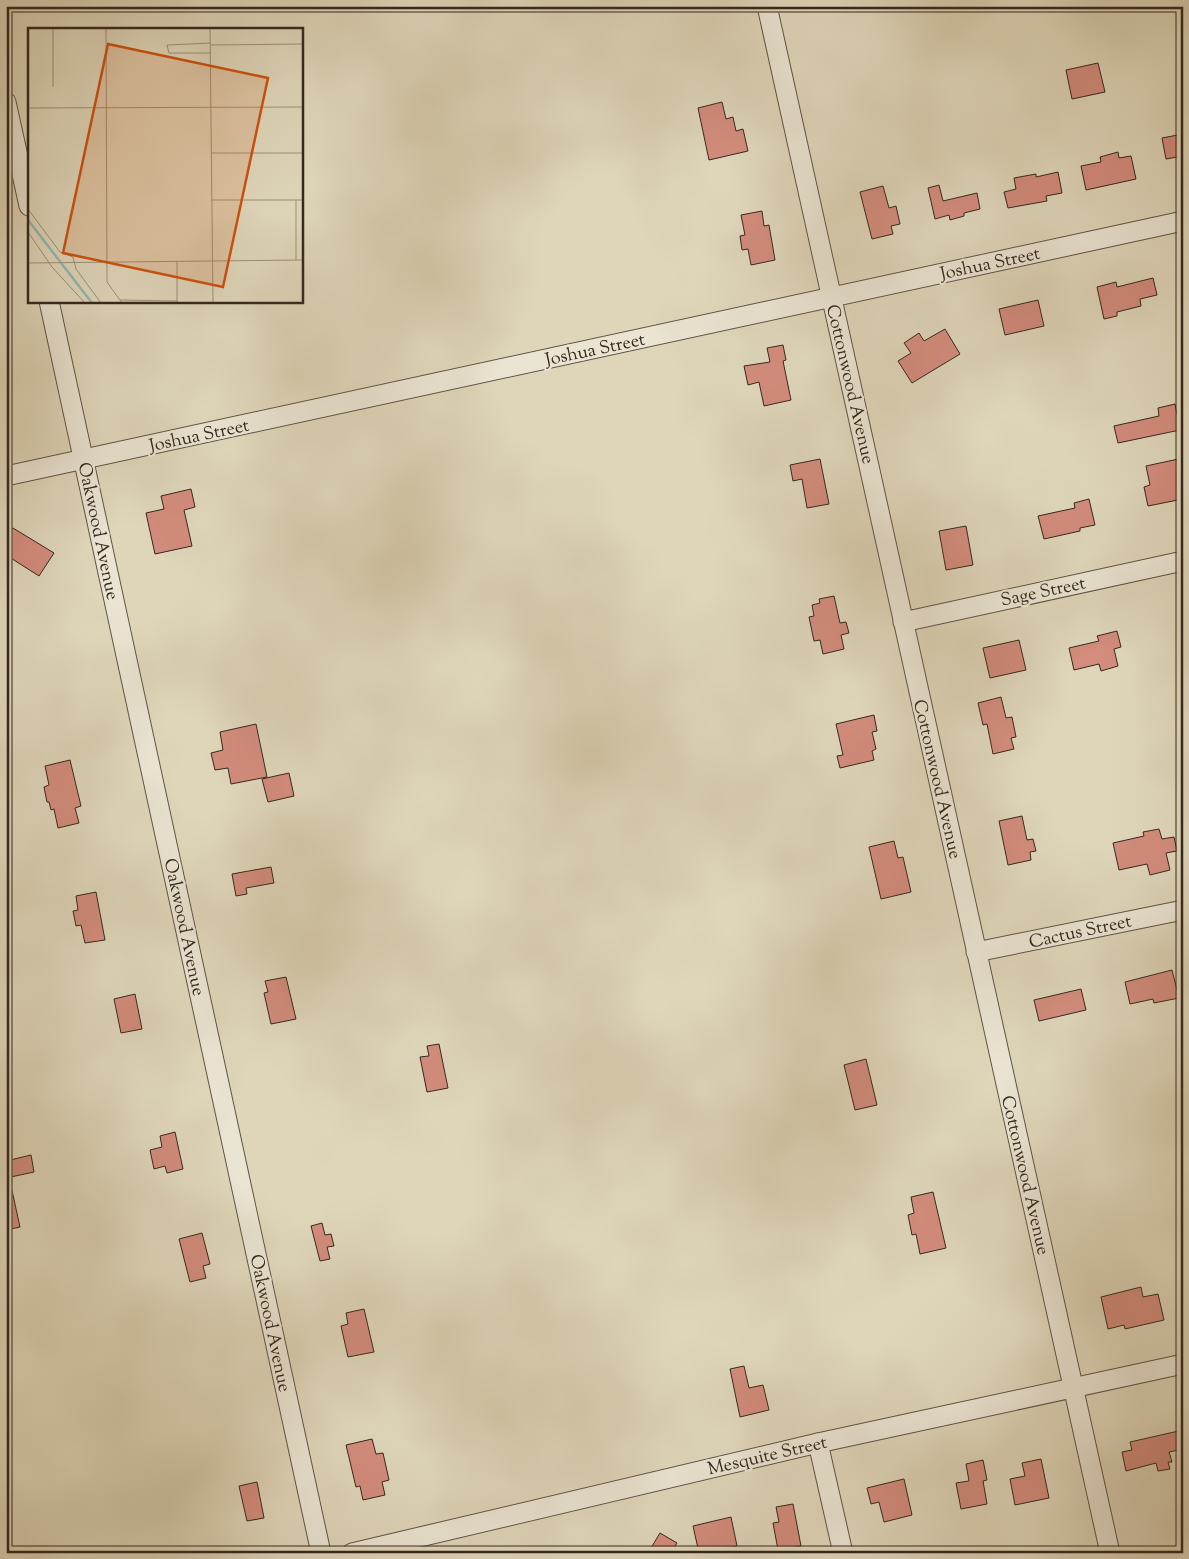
<svg xmlns="http://www.w3.org/2000/svg" width="1189" height="1559" viewBox="0 0 1189 1559" font-family="'Sorts Mill Goudy',serif">
<style>
.building{fill:#d38c7d;stroke:#34281d}
.lines{fill:none;stroke-linecap:round;stroke-linejoin:round}
.minor-casing{stroke:#5f5444;stroke-width:21}
.minor{stroke:#eae4d2;stroke-width:19}
.labels{text-anchor:middle;stroke-width:4.5;stroke-linejoin:round;paint-order:stroke}
.street-label{font-size:18px;fill:#34281d;stroke:#eae4d2}
.inset-river{fill:none;stroke:#94b8b5;stroke-width:2.5}
.inset-road{fill:none;stroke:#9b907b;stroke-width:1}
.view{fill:#cd520f;fill-opacity:0.15;stroke:#cd520f;stroke-width:2.5}
.inset-edge{fill:none;stroke:#34281d;stroke-width:2.5}
</style>
<rect width="100%" height="100%" fill="#dfd6ba"/>
<filter id="stains"><feTurbulence type="fractalNoise" baseFrequency=".004" numOctaves="4"/><feColorMatrix values="0 0 0 0 .2 0 0 0 0 .09 0 0 0 0 .02 0 0 0 .5 -.17"/></filter>
<radialGradient id="worn" r=".72"><stop offset=".6" stop-color="#630" stop-opacity="0"/><stop offset="1" stop-color="#630" stop-opacity=".3"/></radialGradient>
<!-- building -->
<g class="building">
<path d="M1098,63L1105,92L1072,99L1066,70Z"/>
<path d="M722,102L726,119L733,117L736,131L743,129L748,151L709,160L698,108Z"/>
<path d="M1183,134V156L1166,159L1162,138Z"/>
<path d="M1118,152L1119,158L1131,156L1136,179L1086,190L1081,166L1101,162L1100,157Z"/>
<path d="M1058,172L1062,193L1046,196L1047,201L1008,208L1004,192L1016,189L1014,178L1036,174V177Z"/>
<path d="M939,185L943,201L977,193L980,209L964,213V216L950,220L949,215L935,219L928,188Z"/>
<path d="M883,186L889,208L896,206L900,224L891,226L893,234L872,239L860,192Z"/>
<path d="M762,211L764,226L769,225L775,260L751,265L748,249L742,250L740,236L745,235L741,215Z"/>
<path d="M1153,278L1157,295L1140,299L1141,306L1117,312V316L1104,319L1097,287L1116,282L1117,287Z"/>
<path d="M1038,300L1044,326L1005,335L999,309Z"/>
<path d="M945,329L960,354L912,383L898,361L911,353L904,343L919,333L924,341Z"/>
<path d="M783,345L786,360L783,361L791,400L764,406L759,382L748,385L744,366L770,362L767,348Z"/>
<path d="M1175,404L1180,430L1118,443L1114,426L1159,416L1158,408Z"/>
<path d="M1183,458V499L1148,506L1144,487L1150,485L1146,466Z"/>
<path d="M820,459L829,504L807,508L802,479L793,481L790,465Z"/>
<path d="M191,489L195,507L184,510L192,546L155,554L146,513L164,509L161,496Z"/>
<path d="M1089,499L1095,525L1080,528V531L1044,539L1038,516L1075,508L1074,503Z"/>
<path d="M966,526L973,565L946,570L939,531Z"/>
<path d="M13,528L54,553L39,576L6,555V538Z"/>
<path d="M834,596L840,623L846,622L849,633L841,635L844,649L823,654L820,640L814,641L809,617L814,616L812,605L820,603L819,599Z"/>
<path d="M1117,631L1121,647L1114,649L1118,666L1101,671L1099,664L1074,670L1069,648L1099,641L1097,636Z"/>
<path d="M1019,640L1026,670L990,678L983,648Z"/>
<path d="M1001,697L1006,718L1012,717L1016,737L1011,738L1014,749L993,754L987,724L983,725L978,703Z"/>
<path d="M874,715L877,731L872,732L876,749L872,751L874,760L840,768L837,756L843,755L836,724Z"/>
<path d="M256,724L267,777L231,784L228,768L215,770L211,753L223,750L220,732Z"/>
<path d="M70,760L81,806L75,808L79,823L58,828L54,809L51,810L49,802H47L44,787L49,785L45,766Z"/>
<path d="M289,773L294,796L268,802L262,779Z"/>
<path d="M1022,816L1027,840L1033,839L1036,851L1030,852L1031,860L1008,865L999,821Z"/>
<path d="M1159,829L1162,839L1174,837L1177,851L1166,853L1170,870L1150,875L1147,864L1119,870L1113,843L1144,836L1143,832Z"/>
<path d="M894,841L898,858L903,857L911,892L881,899L869,847Z"/>
<path d="M271,867L274,883L246,888L247,894L236,896L232,874Z"/>
<path d="M96,892L105,940L85,943L81,925L76,926L73,911L78,910L76,896Z"/>
<path d="M1172,970L1179,998L1154,1003L1153,999L1130,1004L1125,982Z"/>
<path d="M286,977L296,1019L271,1024L264,993L268,992L265,981Z"/>
<path d="M1081,989L1086,1010L1039,1021L1034,1000Z"/>
<path d="M135,994L142,1029L121,1033L114,999Z"/>
<path d="M439,1044L448,1088L427,1092L420,1057L429,1056L427,1046Z"/>
<path d="M866,1059L877,1105L855,1110L844,1065Z"/>
<path d="M175,1132L183,1169L167,1173L165,1166L154,1169L150,1150L162,1147L160,1136Z"/>
<path d="M31,1155L34,1172L6,1178V1161Z"/>
<path d="M11,1186L20,1227L6,1230V1187Z"/>
<path d="M933,1192L946,1248L920,1254L916,1234L912,1235L908,1215L914,1213L911,1197Z"/>
<path d="M322,1223L325,1235L331,1234L334,1246L327,1247L330,1259L320,1261L311,1226Z"/>
<path d="M202,1233L210,1264L203,1266L206,1278L190,1282L179,1239Z"/>
<path d="M1141,1287L1143,1297L1158,1294L1164,1320L1125,1329L1124,1325L1108,1329L1101,1297Z"/>
<path d="M364,1309L374,1352L348,1357L341,1326L348,1324L346,1313Z"/>
<path d="M744,1366L749,1388L763,1385L769,1410L740,1417L730,1369Z"/>
<path d="M1183,1430V1449L1169,1452L1172,1462H1168L1170,1469L1158,1471L1156,1463L1126,1471L1122,1452L1132,1450L1130,1442Z"/>
<path d="M372,1439L376,1454L383,1453L389,1480L382,1482L385,1495L363,1500L360,1486L356,1487L346,1445Z"/>
<path d="M1041,1459L1049,1498L1015,1505L1010,1479L1025,1476L1022,1463Z"/>
<path d="M983,1460L987,1480L983,1481L987,1504L961,1509L956,1483L969,1481L966,1464Z"/>
<path d="M904,1479L912,1515L884,1522L879,1502L871,1504L867,1488Z"/>
<path d="M257,1482L264,1518L247,1521L239,1486Z"/>
<path d="M793,1504L801,1546L778,1550L773,1523L779,1522L776,1507Z"/>
<path d="M731,1517L737,1546L710,1553H699L693,1526Z"/>
<path d="M660,1533L677,1543L671,1553H648Z"/>
</g>
<g class="lines">
<!-- minor casing -->
<g class="minor-casing">
<g id="minor">
<path d="M767,6L1110,1553"/>
<path d="M6,102L29,206"/>
<path d="M49,301L321,1553"/>
<path d="M6,476L1183,221"/>
<path d="M903,622L1183,561"/>
<path d="M976,952L1183,910"/>
<path d="M818,1443L843,1553"/>
<path d="M352,1553L818,1443L1183,1364"/>
</g>
</g>
<!-- minor -->
<use href="#minor" class="minor"/>
</g>
<g class="labels">
<!-- street labels -->
<g class="street-label">
<text transform="translate(990 263) rotate(-12)" y="6">Joshua Street</text>
<text transform="translate(595 349) rotate(-12)" y="6">Joshua Street</text>
<text transform="translate(851 384) rotate(77)" y="6">Cottonwood Avenue</text>
<text transform="translate(199 435) rotate(-12)" y="6">Joshua Street</text>
<text transform="translate(99 531) rotate(78)" y="6">Oakwood Avenue</text>
<text transform="translate(1043 591) rotate(-12)" y="6">Sage Street</text>
<text transform="translate(938 779) rotate(77)" y="6">Cottonwood Avenue</text>
<text transform="translate(185 927) rotate(78)" y="6">Oakwood Avenue</text>
<text transform="translate(1080 931) rotate(-12)" y="6">Cactus Street</text>
<text transform="translate(1026 1175) rotate(77)" y="6">Cottonwood Avenue</text>
<text transform="translate(271 1323) rotate(78)" y="6">Oakwood Avenue</text>
<text transform="translate(767 1455) rotate(-13)" y="6">Mesquite Street</text>
</g>
</g>
<!-- overview -->
<g transform="translate(28 28)">
<rect width="275" height="275" fill="#dfd6ba"/>
<path class="inset-river" d="M0,192L64,275"/>
<path class="inset-road" d="M25,0V59M78,0L79,254L94,275M182,0L185,275M183,15L139,17L141,25H183M183,17L275,16M0,80L275,79M184,125H275M184,172H275M268,172V232M0,181L32,224L45,229L48,241L73,275M0,204L24,239L57,275M149,233V275M0,235L275,232M92,272L149,273M9,275H34"/>
<path class="view" d="M80,16L240,50L195,259L35,225Z"/>
<rect width="275" height="275" class="inset-edge"/>
</g>
<!-- margin -->
<rect width="1189" height="1559" fill="none" stroke="#dfd6ba" stroke-width="25"/>
<rect x="8" y="8" width="1174" height="1544" fill="none" stroke="#34281d" stroke-width="2.5"/>
<rect x="12" y="12" width="1164" height="1534" fill="none" stroke="#34281d"/>
<rect width="100%" height="100%" filter="url(#stains)"/>
<rect width="100%" height="100%" fill="url(#worn)"/>
</svg>
